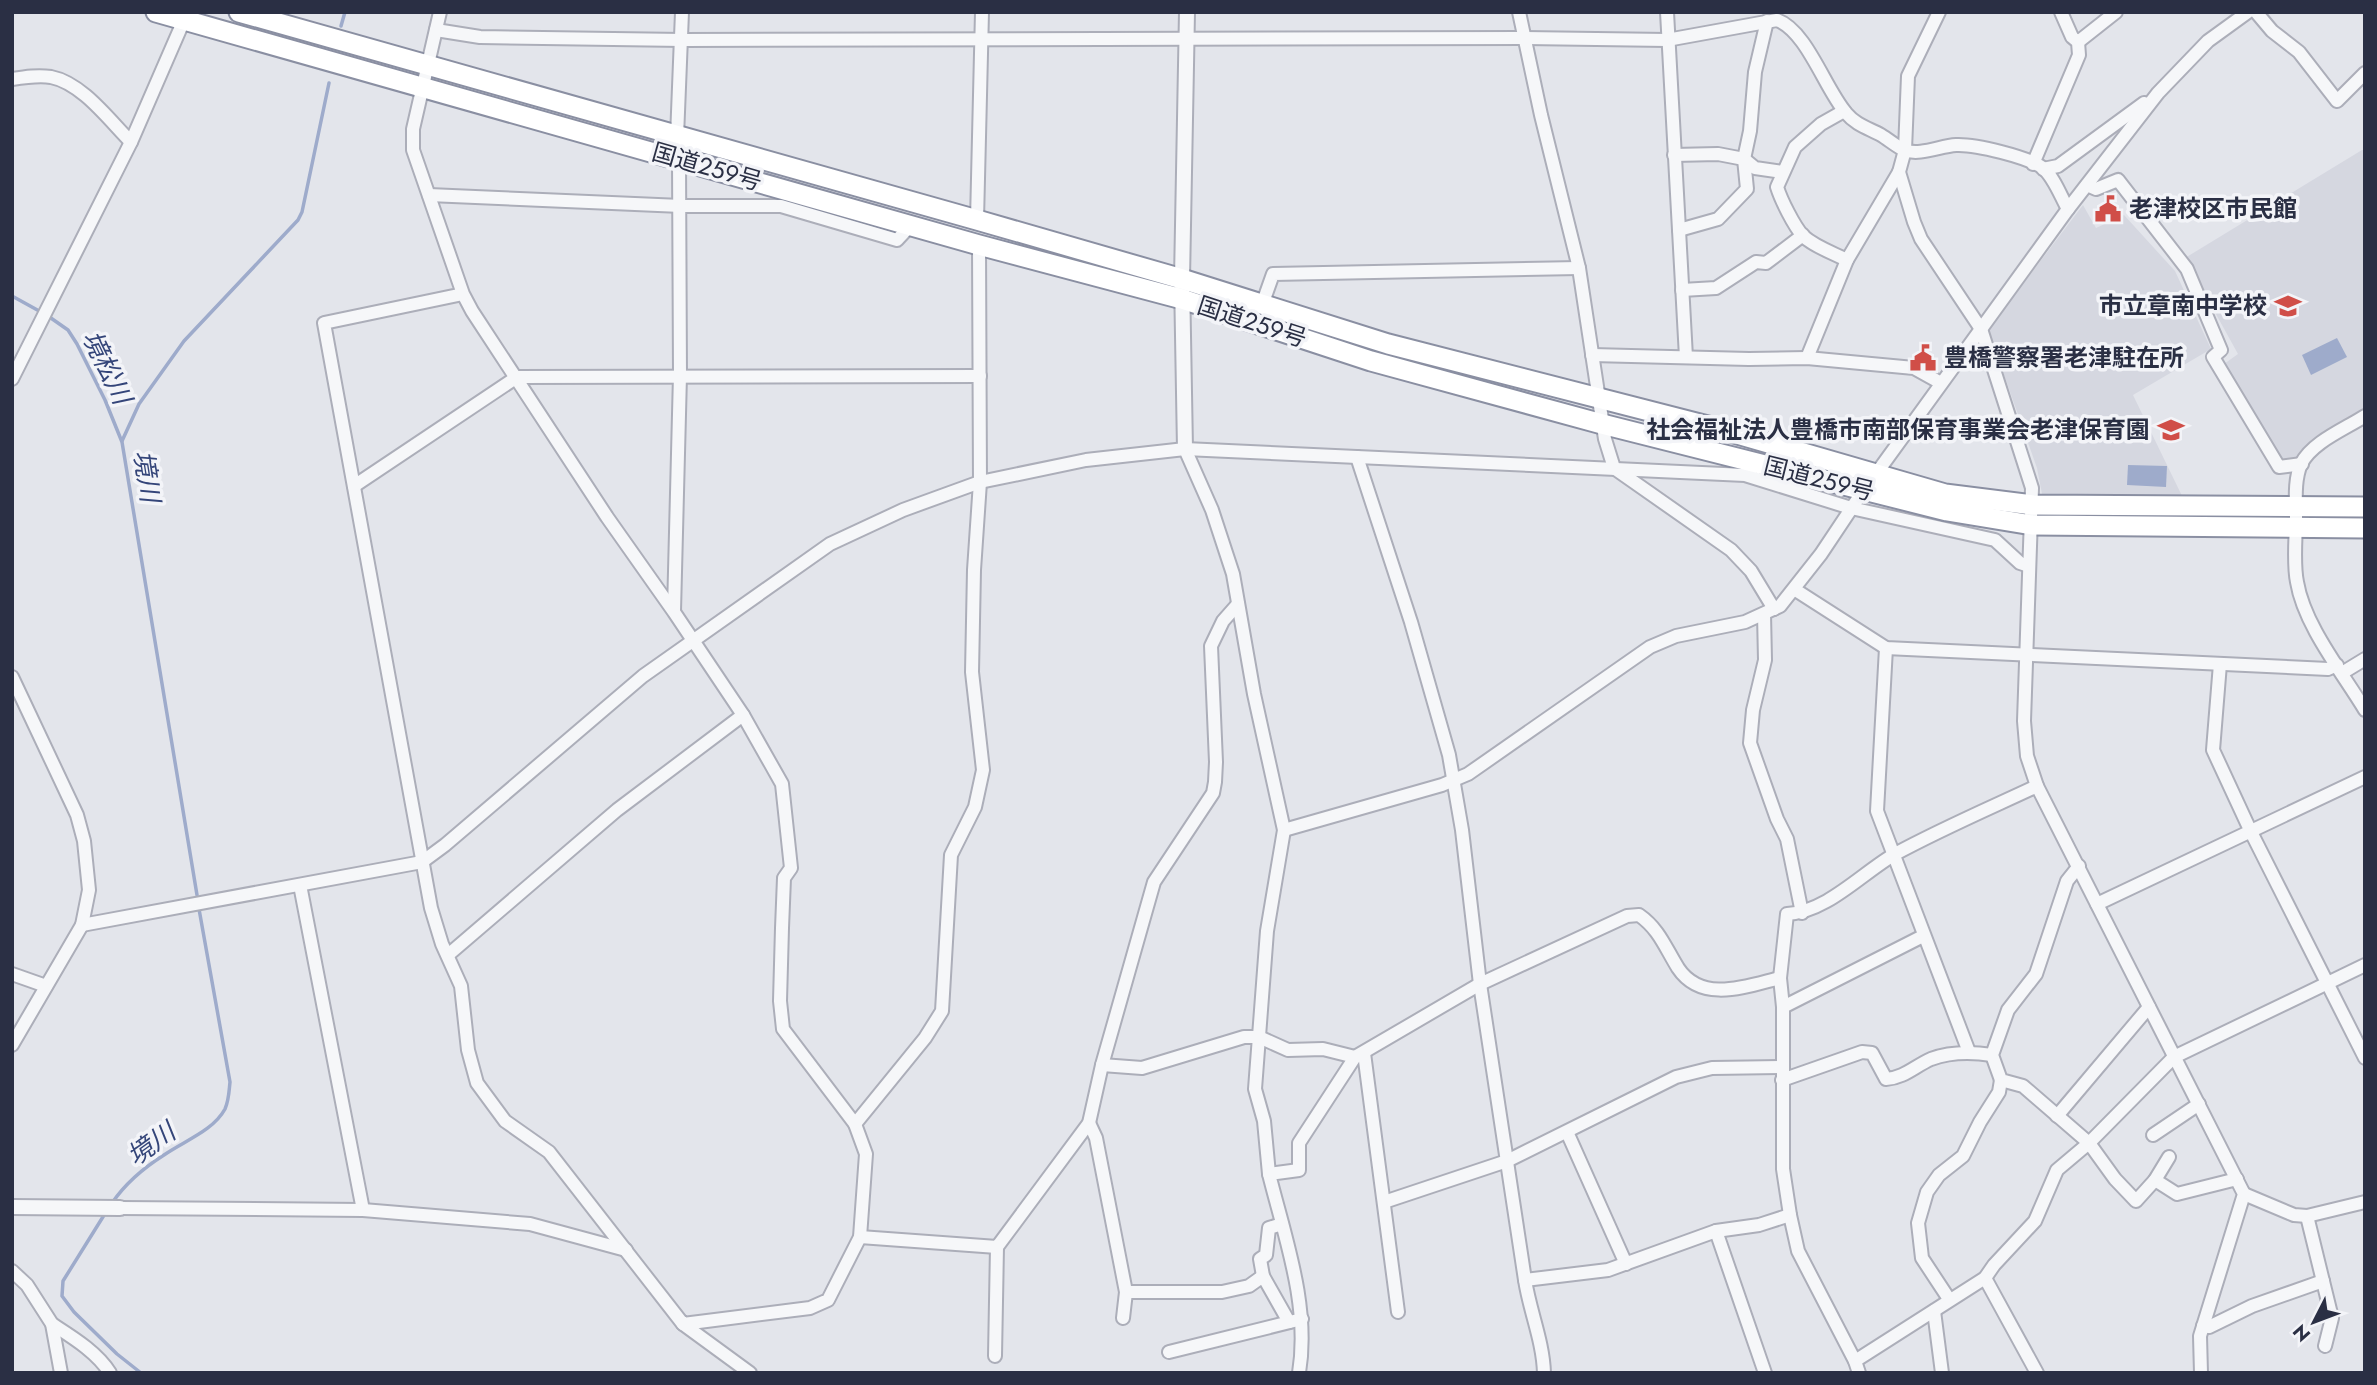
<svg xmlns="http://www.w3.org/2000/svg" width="2377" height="1385" viewBox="0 0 2377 1385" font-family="Jost,'Noto Sans JP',sans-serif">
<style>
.built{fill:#d5d7e0}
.water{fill:#9eabcb}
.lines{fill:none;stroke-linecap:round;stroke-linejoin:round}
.stream{stroke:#9eabcb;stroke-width:3.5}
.minor-casing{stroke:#acaeb9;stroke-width:16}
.tertiary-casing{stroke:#acaeb9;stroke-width:18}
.trunk-casing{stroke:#8a8fa2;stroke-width:23}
.minor{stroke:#f6f7f9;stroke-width:12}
.tertiary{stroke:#f6f7f9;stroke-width:14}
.trunk{stroke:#fff;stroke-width:19}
.labels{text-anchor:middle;stroke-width:7;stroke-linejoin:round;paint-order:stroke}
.street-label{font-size:24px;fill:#2a2f44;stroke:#f3f4f8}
.poi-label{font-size:24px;font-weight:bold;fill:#2a2f44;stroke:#f3f4f8;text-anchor:start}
.water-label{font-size:26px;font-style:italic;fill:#344579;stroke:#f3f4f8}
</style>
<rect width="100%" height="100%" fill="#e3e5eb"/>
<!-- built -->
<g class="built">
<path d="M2362,150H2365V407L2308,443L2298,458L2282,460L2224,364L2238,354L2185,258Z"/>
<path d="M2083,205L2096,228L2124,215L2175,271L2211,349L2133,395L2183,498L2042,494L2037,468L1988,330Z"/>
</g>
<!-- water -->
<g class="water">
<path d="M2337,338L2347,357L2311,375L2302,355Z"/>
<path d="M2128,465L2167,466L2166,487L2127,485Z"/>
</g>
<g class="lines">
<!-- stream -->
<g class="stream">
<path d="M341,26L345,12"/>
<path d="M12,296L41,312"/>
<path d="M48,316L68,330L77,344L105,400L122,442L197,895"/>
<path d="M122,441L139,404L184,341L298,220L302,212L329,83"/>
<path d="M112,1203C125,1184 145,1167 164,1155C184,1141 213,1131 225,1109C229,1100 229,1091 230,1082L199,909"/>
<path d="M106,1212L63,1281L62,1296L74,1312L117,1354L141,1373"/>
</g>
<!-- minor casing -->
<g class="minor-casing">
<g id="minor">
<path d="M440,12L413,129V150L463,294L472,311L607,517L674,612L743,715L782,784L791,868L784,878L782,928L780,1001L783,1029L855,1124L866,1154L860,1237L828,1300L810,1308L683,1324L549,1152L505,1121L477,1083L468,1050L461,986L442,944L431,908L324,323L463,294"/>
<path d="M1519,12L1541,115L1579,268L1605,439L1614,468L1731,550L1751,571L1774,609"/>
<path d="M1667,12L1686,357"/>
<path d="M1939,12L1908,76L1905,150L1899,172L1914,222L1921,239L1981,329L2032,488L2024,721L2027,756L2037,786L2244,1194L2200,1336L2201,1373"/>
<path d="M2256,12L2272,31L2299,52L2337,101L2365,73"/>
<path d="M436,30L480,37L683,40L1525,38L1667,40L1777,20C1807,31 1825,89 1846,113C1856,125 1868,128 1881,135C1889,140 1896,146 1904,150C1920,156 1940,146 1956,145C1975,144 2028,157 2043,168C2054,177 2061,197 2068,209"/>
<path d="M2078,42L2116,12"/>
<path d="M12,79C25,77 38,75 51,77C82,83 109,120 131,142"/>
<path d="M1844,111L1821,124L1795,147L1777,187C1781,200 1794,226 1803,236C1815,247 1833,253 1847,260"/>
<path d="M677,137L682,12"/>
<path d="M1674,155L1718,154L1744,159L1755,168L1783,172"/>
<path d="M2033,164L2079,55L2078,42L2072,37L2061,12"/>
<path d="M2043,169L2058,166L2144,103"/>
<path d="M2087,185L2096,189L2118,180L2187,269L2221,350L2213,357L2279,467L2302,464"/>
<path d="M429,195L681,206H781L897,240L911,225"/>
<path d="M977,220L982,12"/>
<path d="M1679,230L1718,219L1747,189L1744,159L1750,131L1755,72L1767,21"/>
<path d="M1682,290L1716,288L1756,262L1766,263L1803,235"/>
<path d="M1262,305L1273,274L1579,268"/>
<path d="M1592,355L1749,359L1807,358L1914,368L1941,383"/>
<path d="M1807,358L1847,260L1899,172"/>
<path d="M12,379L131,142L184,20"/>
<path d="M2365,416C2345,429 2312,442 2301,464C2294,480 2296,501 2296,518C2296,538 2293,562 2297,582C2304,625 2342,672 2365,710"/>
<path d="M1185,449L1212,510L1233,574L1254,694L1284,830L1267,931L1255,1089L1264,1121L1269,1174"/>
<path d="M1357,457L1411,622L1449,755L1462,830L1480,984L1525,1280C1530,1312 1543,1341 1544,1373"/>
<path d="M1881,467L2068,209L2158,93L2208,41L2248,12"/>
<path d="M354,486L517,377L980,376"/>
<path d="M1794,589L1886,648L2328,669L2337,665"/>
<path d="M674,611L680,375L679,159"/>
<path d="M1764,614L1765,660L1753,710L1750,743L1777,819L1787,839L1802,913"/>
<path d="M1886,648L1877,811L1969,1052"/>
<path d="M2220,664L2213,750L2251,832L2365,1058"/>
<path d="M2342,673L2365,659"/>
<path d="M12,677L77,815L84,841L89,890L82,925L12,1045"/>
<path d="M1284,830L1442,785L1468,774L1650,647L1676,636L1745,622L1780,606L1821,554L1857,500"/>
<path d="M2079,866L2067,881L2036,974L2008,1010L1992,1055L2001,1080L2023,1086L2089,1143L2115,1179L2136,1201L2155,1180L2169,1157"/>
<path d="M300,885L363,1210"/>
<path d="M2097,904L2365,777"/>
<path d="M82,925L422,862L445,845L643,676L830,544L903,510L980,482L1086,460L1185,449L1745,475L1851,508L1995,540L2020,563L2029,566"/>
<path d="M448,955L617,810L743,715"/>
<path d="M12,974L46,986"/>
<path d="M1783,1007L1923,936"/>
<path d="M1364,1053L1398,1312"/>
<path d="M1102,1065L1142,1068L1244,1037H1259L1288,1050L1323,1049L1355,1057"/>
<path d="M1782,1080L1862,1052L1872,1053L1886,1079C1904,1078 1915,1066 1931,1059C1950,1052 1972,1052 1992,1055"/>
<path d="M2057,1116L2149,1007"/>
<path d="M1089,1123L1096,1138L1126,1292L1123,1318"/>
<path d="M855,1124L925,1038L942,1011L951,855L975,807L983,770L972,672L974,570L980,482L979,245"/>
<path d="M1567,1132L1626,1264"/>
<path d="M2153,1135L2199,1104"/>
<path d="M2155,1180L2177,1194L2237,1179"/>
<path d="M2244,1194L2294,1215L2307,1216L2365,1202"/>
<path d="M1384,1202L1507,1161L1676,1077L1712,1068L1782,1067"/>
<path d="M120,1208L363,1210L530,1224L626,1250"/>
<path d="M2307,1216L2332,1318L2325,1346"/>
<path d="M1282,1224L1269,1228L1266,1255L1260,1259L1263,1276L1289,1322"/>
<path d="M1716,1231L1765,1373"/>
<path d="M860,1237L997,1247L1089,1123L1102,1065L1154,882L1213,793L1215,782L1216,762L1211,646L1223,621L1238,604"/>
<path d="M12,1271L27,1285L52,1324L61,1373"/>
<path d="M1985,1278L2037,1373"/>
<path d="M1525,1280L1608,1270L1716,1231L1759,1225L1790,1215"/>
<path d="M1126,1292H1222L1249,1286L1263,1276"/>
<path d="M1949,1299L1922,1258L1918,1223L1927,1192L1939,1175L1963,1156L1980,1122L1999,1092L2001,1080"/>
<path d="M1934,1311L1942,1373"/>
<path d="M52,1324C72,1337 97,1352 110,1373"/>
<path d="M683,1324L750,1373"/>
<path d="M2203,1326L2209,1327L2252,1306L2323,1281"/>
<path d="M1169,1352L1302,1319"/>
<path d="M995,1356L997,1247"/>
<path d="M1855,1361L1985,1278L1994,1265L2035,1221L2057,1170L2089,1143L2174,1057L2365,965"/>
<path d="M1299,1373C1310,1306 1285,1238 1269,1174L1299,1170V1143L1355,1057L1480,984L1627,916L1639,915C1659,929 1665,947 1678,968C1702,1004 1747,986 1780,978"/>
<path d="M1859,1373L1855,1361L1798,1251L1790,1215L1783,1169V1007L1780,978L1787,914C1827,912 1862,873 1895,854C1941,829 1990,808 2037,786"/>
</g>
</g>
<!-- tertiary casing -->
<g class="tertiary-casing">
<g id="tertiary">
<path d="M1185,449L1182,279L1187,12"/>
<path d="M12,1207L120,1208"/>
</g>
</g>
<!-- trunk casing -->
<g class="trunk-casing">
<g id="trunk">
<path d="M156,12L979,245L1182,299L1371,361L1602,424L1947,511L2032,525L2365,528"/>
<path d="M239,12L977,220L1182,279L1388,344L1727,431L1945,494L2033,505L2365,507"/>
</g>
</g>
<!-- minor -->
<use href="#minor" class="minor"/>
<!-- tertiary -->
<use href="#tertiary" class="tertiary"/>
<!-- trunk -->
<use href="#trunk" class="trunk"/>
</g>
<!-- icons -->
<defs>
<g id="civic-bare" transform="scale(2.1)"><path d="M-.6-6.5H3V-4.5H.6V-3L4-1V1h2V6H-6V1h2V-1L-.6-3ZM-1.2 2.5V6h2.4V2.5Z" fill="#d04e48" stroke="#f3f4f8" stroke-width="2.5" paint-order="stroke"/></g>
<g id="school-bare" transform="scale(2.1)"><path d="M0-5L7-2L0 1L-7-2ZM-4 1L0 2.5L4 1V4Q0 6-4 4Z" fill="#d04e48" stroke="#f3f4f8" stroke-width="2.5" paint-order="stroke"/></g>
</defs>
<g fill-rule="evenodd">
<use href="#civic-bare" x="2108" y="209"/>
<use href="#school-bare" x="2288" y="306"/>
<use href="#civic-bare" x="1923" y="358"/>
<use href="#school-bare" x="2171" y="430"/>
</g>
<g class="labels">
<!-- street labels -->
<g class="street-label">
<text transform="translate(707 167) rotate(16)" y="8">国道259号</text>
<text transform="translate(1252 322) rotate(18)" y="8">国道259号</text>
<text transform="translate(1819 479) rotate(14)" y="8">国道259号</text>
</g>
<!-- poi labels -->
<g class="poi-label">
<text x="2129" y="217">老津校区市民館</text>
<text x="2267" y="314" text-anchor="end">市立章南中学校</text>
<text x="1944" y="366">豊橋警察署老津駐在所</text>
<text x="2150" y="438" text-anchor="end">社会福祉法人豊橋市南部保育事業会老津保育園</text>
</g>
<!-- water labels -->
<g class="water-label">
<text transform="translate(107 367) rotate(64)" y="9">境松川</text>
<text transform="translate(147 476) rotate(81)" y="9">境川</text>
<text transform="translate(151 1144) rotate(-36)" y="9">境川</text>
</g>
</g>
<!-- border -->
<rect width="2377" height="1385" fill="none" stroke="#2a2f44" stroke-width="28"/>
<!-- north arrow -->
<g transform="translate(2314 1322) rotate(228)" stroke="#f3f4f8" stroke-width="5" paint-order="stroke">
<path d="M0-5L12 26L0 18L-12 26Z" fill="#2a2f44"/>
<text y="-10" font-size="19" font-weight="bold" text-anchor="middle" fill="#2a2f44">N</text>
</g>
</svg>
